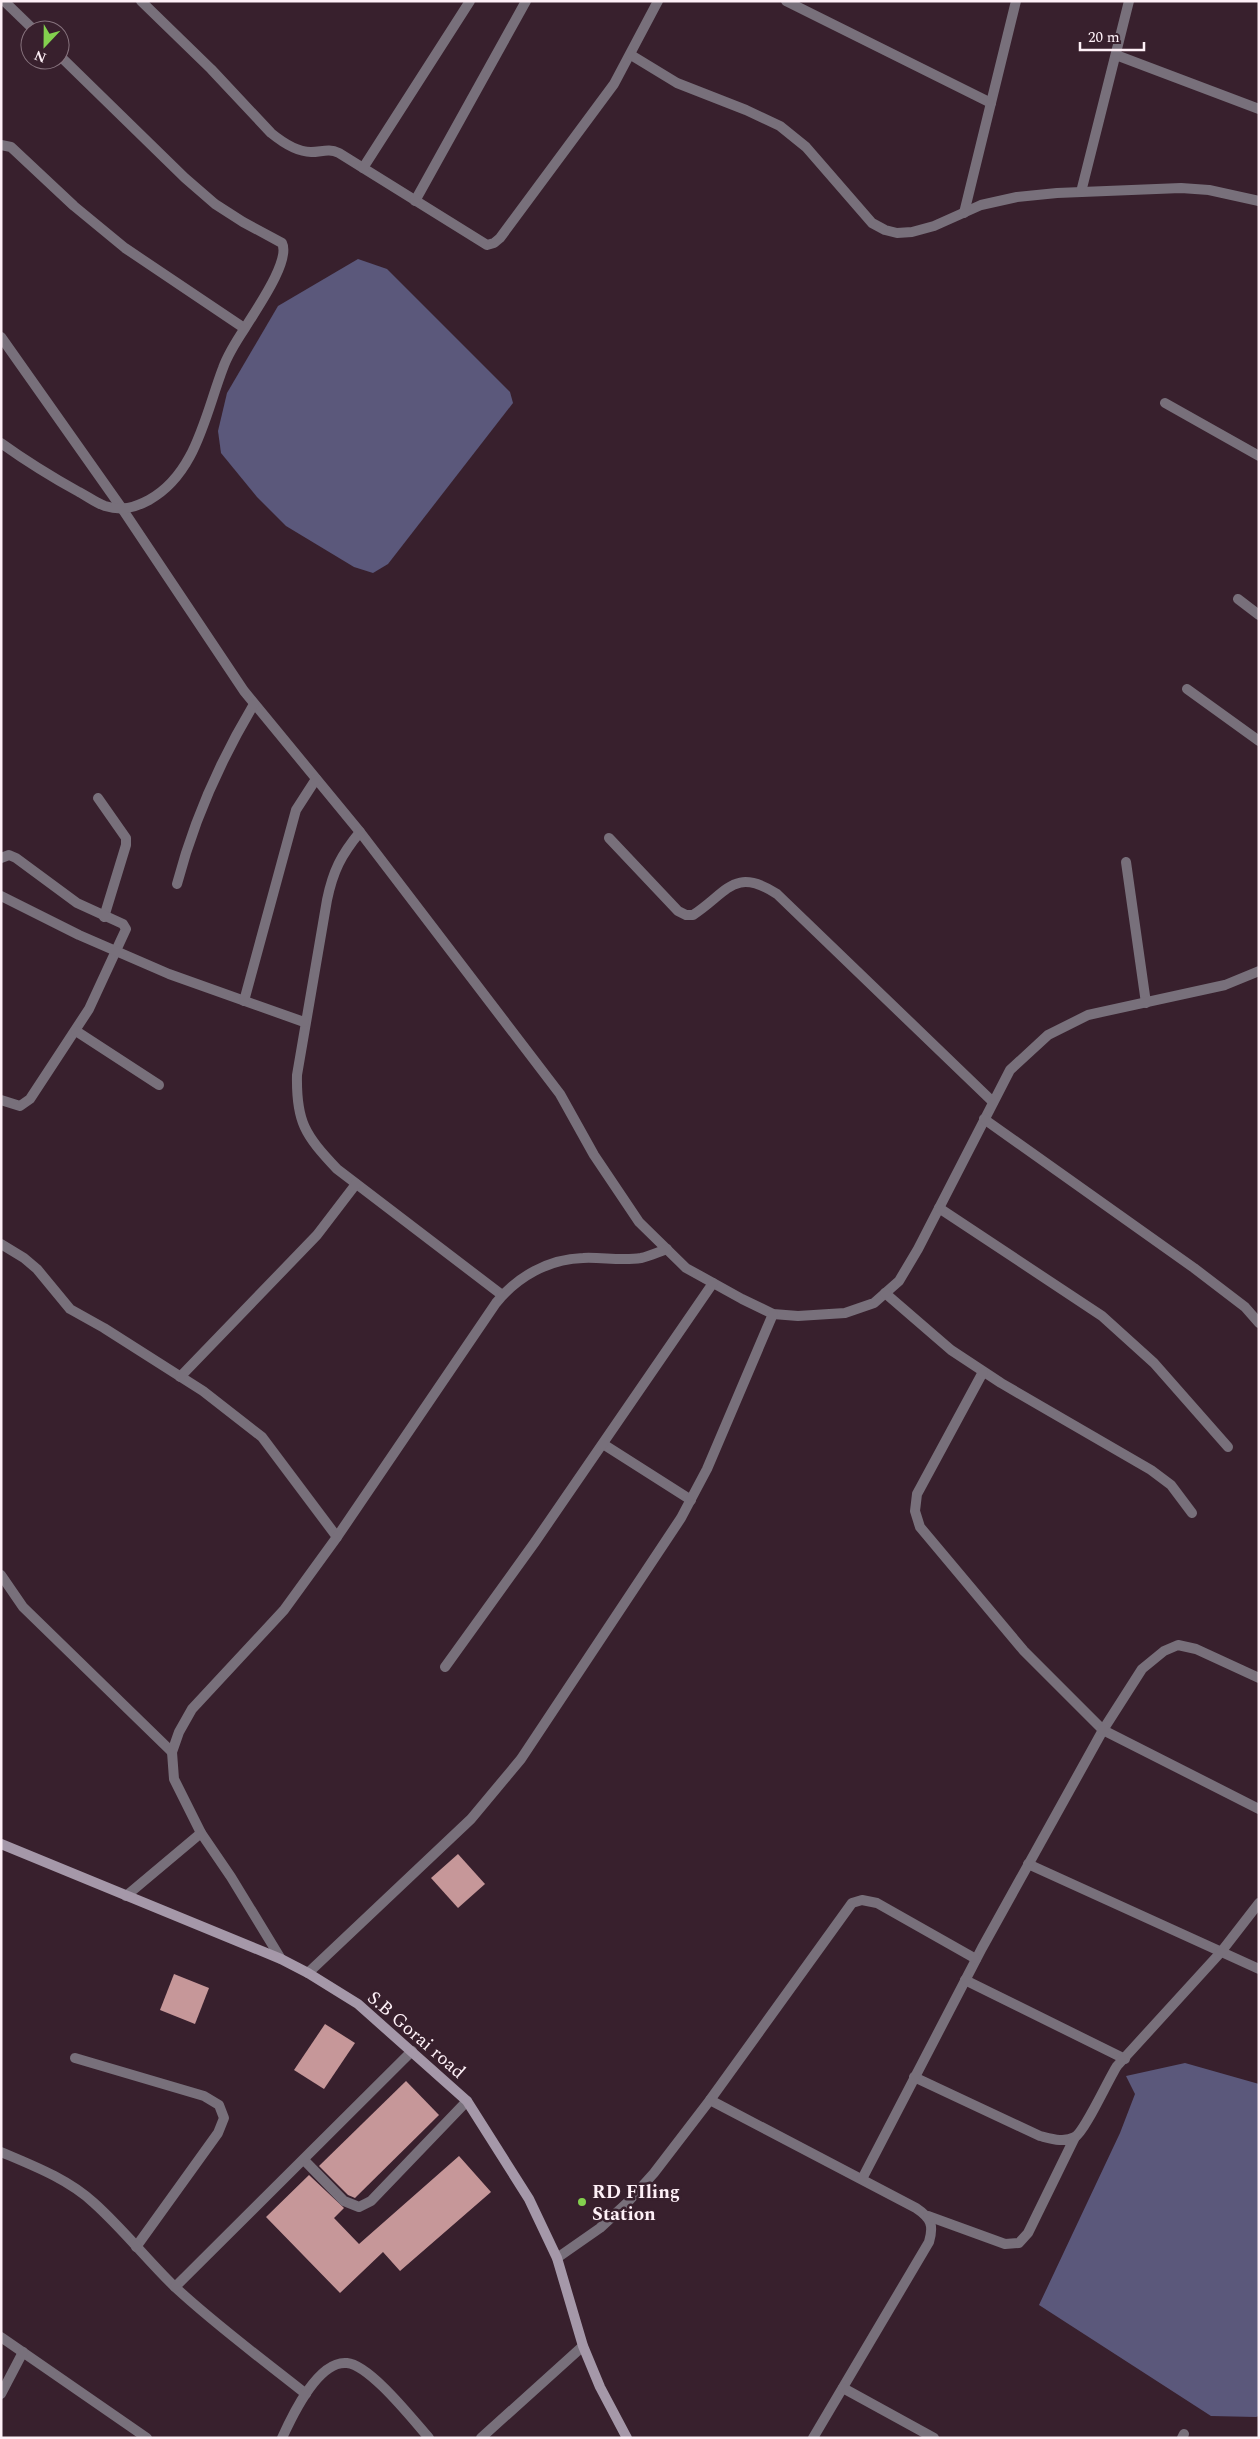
<svg xmlns="http://www.w3.org/2000/svg" width="1260" height="2439" viewBox="0 0 1260 2439" font-family="Spectral,serif">
<style>
.water{fill:#5b587b}
.building{fill:#c69799}
.lines{fill:none;stroke-linecap:round;stroke-linejoin:round}
.lane{stroke:#78707b;stroke-width:10}
.street{stroke:#78707b;stroke-width:10}
.secondary{stroke:#a598a9;stroke-width:10}
.poi-dot{fill:#83d04e;stroke:#38202d;stroke-width:2}
.labels{text-anchor:middle;stroke-width:5;stroke-linejoin:round;paint-order:stroke}
.street-label{font-size:19px;fill:#fef0f7;stroke:#38202d}
.poi-label{font-size:19px;font-weight:bold;fill:#fef0f7;stroke:#38202d;text-anchor:start}
</style>
<rect width="100%" height="100%" fill="#38202d"/>
<!-- water -->
<g class="water">
<path d="M358,259L387,269L510,392L513,403L388,564L373,573L354,567L286,526L257,497L221,453L218,431L227,393L278,306Z"/>
<path d="M1185,2063L1259,2084V2416L1256,2417L1211,2416L1039,2305L1120,2133L1135,2094L1126,2076Z"/>
</g>
<!-- building -->
<g class="building">
<path d="M458,1854L485,1884L458,1908L431,1878Z"/>
<path d="M174,1974L209,1988L195,2024L160,2010Z"/>
<path d="M325,2024L355,2043L324,2089L294,2070Z"/>
<path d="M406,2081L439,2115L355,2198L348,2195L319,2166Z"/>
<path d="M459,2156L491,2192L400,2271L383,2252L340,2293L266,2217L309,2175L344,2208L334,2218L359,2244Z"/>
</g>
<g class="lines">
<!-- lane -->
<g class="lane">
<path d="M609,838L678,911L686,915H693C727,893 734,866 777,894L993,1102"/>
<path d="M1126,862L1146,1003"/>
</g>
<!-- street -->
<g class="street">
<path d="M4,1L34,30"/>
<path d="M141,1L211,69L271,133C282,142 297,152 311,152C322,152 328,148 339,153L487,245L494,243L500,238L614,84L658,1"/>
<path d="M786,1L991,103"/>
<path d="M631,55L677,83L746,110L780,126L806,147L872,223L885,230L897,233L912,232L934,226L981,205L1017,197L1057,193L1181,188L1209,190L1259,201"/>
<path d="M1116,55L1259,109"/>
<path d="M1,145L11,147L74,206L125,248L244,328"/>
<path d="M363,168L470,1"/>
<path d="M1081,192L1129,1"/>
<path d="M415,201L526,1"/>
<path d="M964,213L1016,1"/>
<path d="M1,337L123,510L244,691L360,832L560,1094L594,1155L639,1222L686,1268L742,1299L773,1314L798,1316L845,1313L874,1303L899,1281L918,1249L1010,1070L1048,1035L1088,1015L1225,985L1259,971"/>
<path d="M1165,403L1259,456"/>
<path d="M1,443C26,461 52,477 79,492C87,496 96,503 105,506C122,511 134,508 149,500C196,474 205,415 223,368C228,354 237,340 245,328C255,311 291,261 282,243L243,222L215,204L185,178L60,56"/>
<path d="M1238,599L1259,615"/>
<path d="M1187,689L1259,741"/>
<path d="M98,798L126,838V845L104,917"/>
<path d="M360,832C341,855 333,871 327,900L297,1075C296,1122 305,1135 337,1169L502,1295"/>
<path d="M1,858L9,855L16,858L77,903L123,924L126,929L89,1009L30,1099L20,1106L1,1100"/>
<path d="M177,884C194,819 220,761 254,704"/>
<path d="M1,896L79,935L169,974L304,1022"/>
<path d="M244,1001L296,810L316,779"/>
<path d="M76,1031L159,1085"/>
<path d="M984,1119L1194,1268L1245,1307L1259,1323"/>
<path d="M939,1208L1102,1316L1154,1363L1228,1447"/>
<path d="M1,1244L24,1258L37,1269L70,1309L104,1328L203,1391L262,1437L337,1537"/>
<path d="M885,1293L951,1350L1001,1383L1151,1470L1171,1485L1192,1513"/>
<path d="M983,1372L917,1494L915,1511L920,1527L1024,1651L1103,1730L1259,1809"/>
<path d="M180,1377L317,1235L356,1184"/>
<path d="M603,1444L691,1500"/>
<path d="M1,1575L23,1607L172,1752"/>
<path d="M445,1667L535,1542L713,1283"/>
<path d="M1028,1864L1259,1969"/>
<path d="M126,1896L201,1833"/>
<path d="M281,1959L231,1877L201,1833L174,1779L172,1752L179,1732L192,1709L284,1610L337,1537L496,1303C517,1277 548,1259 583,1258C601,1257 622,1261 641,1258C650,1256 658,1252 667,1249"/>
<path d="M308,1973L471,1819L521,1759L681,1518L707,1469L773,1314"/>
<path d="M965,1980L1125,2059"/>
<path d="M75,2058L204,2096L219,2105L224,2118L218,2133L136,2247"/>
<path d="M914,2077L1040,2136C1052,2139 1064,2143 1075,2137C1085,2131 1108,2080 1117,2066L1221,1952L1259,1903"/>
<path d="M710,2100L916,2208C931,2218 934,2225 929,2242L813,2438"/>
<path d="M1,2152C34,2166 68,2179 94,2203C123,2229 148,2261 176,2288C217,2326 262,2359 306,2394"/>
<path d="M304,2160L344,2201L359,2207L371,2201L467,2101"/>
<path d="M862,2179L982,1948L1103,1730L1142,1669L1164,1651L1178,1645L1196,1649L1259,1678"/>
<path d="M928,2216L1005,2244L1019,2243L1028,2233L1075,2137"/>
<path d="M557,2258L600,2228L627,2203L654,2173L710,2100L852,1903L862,1900L877,1903L976,1959"/>
<path d="M175,2287L412,2051"/>
<path d="M1,2337L147,2438"/>
<path d="M843,2388L934,2438"/>
<path d="M1,2394L23,2352"/>
<path d="M282,2438C292,2416 318,2360 347,2363C370,2365 413,2420 429,2438"/>
<path d="M481,2438L583,2346"/>
<path d="M1182,2438L1184,2434"/>
</g>
<!-- secondary -->
<path class="secondary" d="M1,1844L281,1959L308,1973L358,2004L467,2101L529,2199L557,2258L583,2346L600,2387L627,2438"/>
</g>
<!-- markers -->
<circle class="poi-dot" cx="582" cy="2202" r="5"/>
<g class="labels">
<!-- street labels -->
<g class="street-label">
<text transform="translate(417 2034) rotate(41)" y="7">S.B Gorai road</text>
</g>
<!-- poi labels -->
<g class="poi-label">
<text x="592" y="2198">RD FIling<tspan x="592" dy="22">Station</tspan></text>
</g>
</g>
<!-- border -->
<rect width="1260" height="2439" fill="none" stroke="#fef0f7" stroke-width="5"/>
<!-- north arrow -->
<g transform="translate(45 45) rotate(202)"><circle r="24" fill="#38202d" stroke="#87737e"/>
<path d="M0-4L9 19L0 12L-9 19Z" fill="#83d04e"/>
<text y="-8" font-size="14" font-weight="bold" text-anchor="middle" fill="#fef0f7">N</text>
</g>
<!-- scale -->
<path d="M1080 42v8h64v-8" fill="none" stroke="#fef0f7" stroke-width="2.5"/>
<text x="1088" y="42" font-size="15" fill="#fef0f7" stroke="#38202d" stroke-width="4" paint-order="stroke">20 m</text>
</svg>
